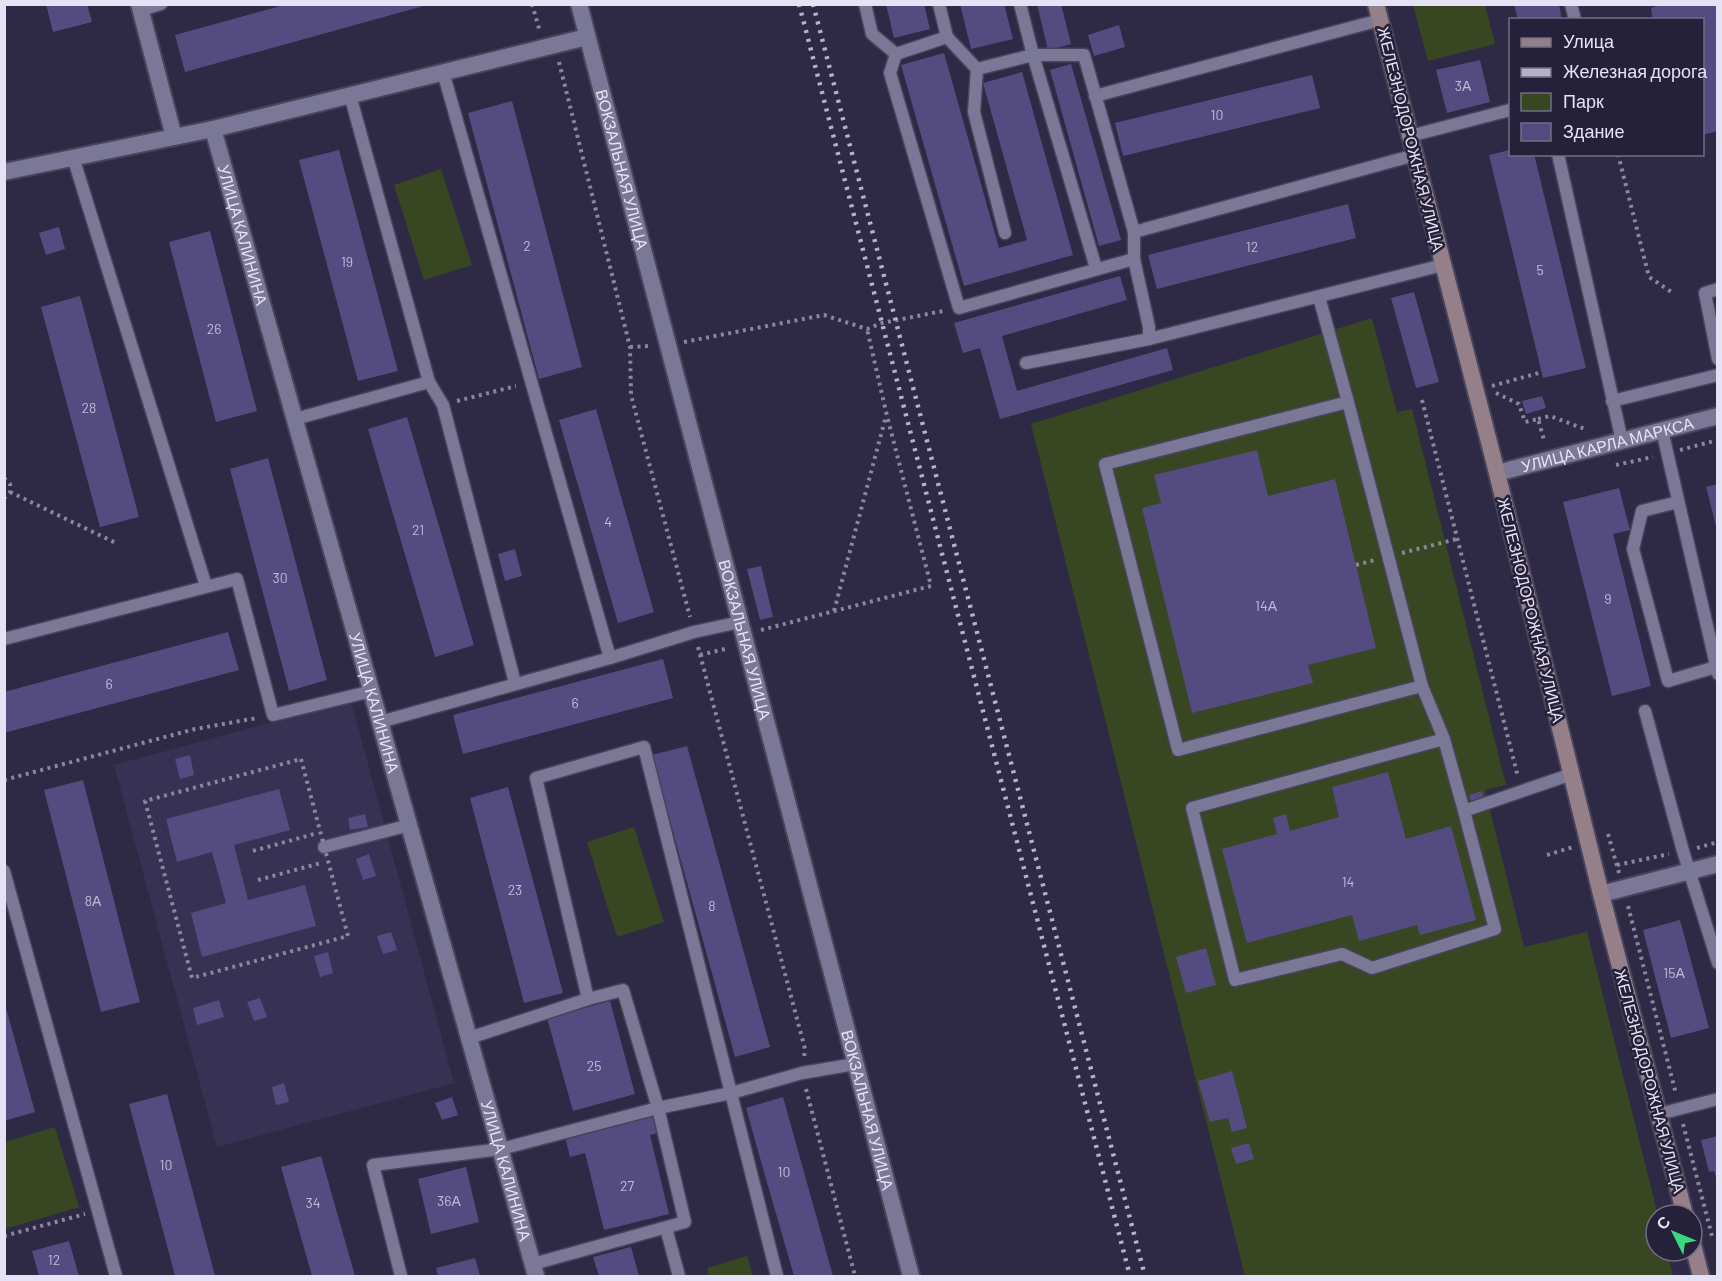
<svg xmlns="http://www.w3.org/2000/svg" width="1722" height="1281" viewBox="0 0 1722 1281" font-family="Barlow,sans-serif">
<style>
.built{fill:#373254}
.green{fill:#394622}
.building{fill:#544c80}
.lines{fill:none;stroke-linecap:round;stroke-linejoin:round}
.service-casing{stroke:#48445b;stroke-width:15}
.minor-casing{stroke:#48445b;stroke-width:20}
.tertiary-casing{stroke:#48445b;stroke-width:20}
.secondary-casing{stroke:#48445b;stroke-width:20}
.path{stroke:#89869d;stroke-width:4;stroke-dasharray:3 4.5;stroke-linecap:butt}
.service{stroke:#7b7897;stroke-width:12}
.minor{stroke:#7b7897;stroke-width:16}
.tertiary{stroke:#7b7897;stroke-width:16}
.secondary{stroke:#957f88;stroke-width:16}
.rail{stroke:#b5b2c7;stroke-width:4.5;stroke-dasharray:3 6;stroke-linecap:butt}
.labels{text-anchor:middle;stroke-width:5;stroke-linejoin:round;paint-order:stroke}
.number-label{font-size:14px;fill:#c0bcd7}
.street-label{font-size:16px;fill:#e4e2f4;stroke:#25213a}
</style>
<rect width="100%" height="100%" fill="#2e2a45"/>
<!-- built -->
<path class="built" d="M351,701L454,1083L217,1147L114,765Z"/>
<!-- green -->
<g class="green">
<path d="M1413,5H1485L1495,44L1428,61Z"/>
<path d="M441,169L472,265L424,280L394,185Z"/>
<path d="M1372,318L1397,412L1412,409L1506,785L1485,790L1524,947L1587,932L1658,1215H1656V1251H1667L1673,1276H1245L1031,424Z"/>
<path d="M634,827L664,922L617,937L587,842Z"/>
<path d="M55,1127L79,1207L5,1229V1142Z"/>
<path d="M747,1256L753,1276H709L707,1268Z"/>
</g>
<!-- building -->
<g class="building">
<path d="M46,4H87L92,22L53,32Z"/>
<path d="M288,4H427V5L185,72L175,35Z"/>
<path d="M886,4H924L930,29L894,38Z"/>
<path d="M960,4H1004L1013,39L971,49Z"/>
<path d="M1037,4H1061L1071,44L1048,50Z"/>
<path d="M1514,4H1559L1562,20H1518Z"/>
<path d="M1664,4H1718V131L1702,135V20H1653L1651,8Z"/>
<path d="M1119,25L1125,47L1094,56L1088,35Z"/>
<path d="M944,53L999,248L1027,240L983,83L1022,72L1073,255L964,286L901,65Z"/>
<path d="M1480,60L1490,102L1447,113L1436,70Z"/>
<path d="M1071,64L1121,240L1099,246L1050,70Z"/>
<path d="M1312,75L1320,108L1123,156L1115,123Z"/>
<path d="M512,101L582,367L539,379L468,113Z"/>
<path d="M339,150L398,371L358,381L299,160Z"/>
<path d="M1510,150V154H1534L1586,368L1543,378L1489,155Z"/>
<path d="M1348,204L1356,238L1157,289L1148,255Z"/>
<path d="M59,227L65,249L46,255L39,233Z"/>
<path d="M210,231L257,411L216,422L169,242Z"/>
<path d="M1120,276L1127,300L1002,336L1017,391L1167,348L1173,370L1000,419L980,348L963,353L954,323Z"/>
<path d="M1414,292L1439,382L1416,388L1391,298Z"/>
<path d="M80,296L139,517L100,527L41,307Z"/>
<path d="M1542,396L1546,408L1526,414L1522,401Z"/>
<path d="M596,409L654,612L618,623L559,420Z"/>
<path d="M407,417L474,645L435,657L368,429Z"/>
<path d="M1257,450L1268,496L1335,479L1376,648L1308,665L1313,683L1192,713L1142,508L1161,503L1154,475Z"/>
<path d="M268,458L327,680L289,691L230,469Z"/>
<path d="M1718,484V530H1717L1706,487Z"/>
<path d="M1619,488L1630,530L1613,534L1651,686L1612,696L1563,502Z"/>
<path d="M515,549L522,576L505,581L498,554Z"/>
<path d="M761,566L773,617L760,620L747,569Z"/>
<path d="M228,632L239,670L4,733V692Z"/>
<path d="M663,659L673,698L463,754L453,715Z"/>
<path d="M687,746L770,1047L735,1057L652,755Z"/>
<path d="M190,755L194,775L180,779L175,759Z"/>
<path d="M1388,772L1406,839L1451,826L1476,920L1420,935L1417,925L1359,941L1352,915L1247,943L1222,849L1277,834L1273,818L1286,814L1290,831L1339,817L1332,787Z"/>
<path d="M83,780L140,1002L101,1012L44,790Z"/>
<path d="M508,787L563,993L524,1003L470,798Z"/>
<path d="M279,789L290,830L234,845L248,900L305,885L316,926L202,957L191,913L226,903L212,852L177,862L166,819Z"/>
<path d="M1482,791L1484,799L1471,802L1469,795Z"/>
<path d="M365,814L368,827L350,830L348,818Z"/>
<path d="M369,854L376,876L363,880L356,859Z"/>
<path d="M1680,920L1709,1028L1671,1038L1643,930Z"/>
<path d="M391,932L397,950L383,954L377,936Z"/>
<path d="M1206,948L1216,985L1186,993L1176,957Z"/>
<path d="M328,952L333,973L320,977L314,956Z"/>
<path d="M260,998L267,1017L254,1021L247,1002Z"/>
<path d="M219,1000L224,1017L197,1025L193,1008Z"/>
<path d="M4,1001L35,1112L4,1121Z"/>
<path d="M610,1001L635,1094L573,1111L547,1018Z"/>
<path d="M1232,1071L1247,1128L1232,1132L1228,1118L1210,1122L1198,1081Z"/>
<path d="M284,1083L289,1102L276,1105L272,1087Z"/>
<path d="M167,1094L215,1276H175L165,1238L129,1104Z"/>
<path d="M452,1097L458,1115L442,1120L435,1103Z"/>
<path d="M783,1097L833,1276H794L758,1151L746,1108Z"/>
<path d="M653,1115L658,1133L650,1135L669,1214L604,1230L585,1153L570,1157L565,1136Z"/>
<path d="M1718,1136V1181H1717L1714,1171L1709,1172L1701,1140Z"/>
<path d="M1249,1143L1254,1159L1236,1164L1231,1148Z"/>
<path d="M321,1156L328,1181L355,1276H312L281,1167Z"/>
<path d="M466,1167L479,1222L431,1234L418,1179Z"/>
<path d="M69,1241L79,1276H39L32,1251Z"/>
<path d="M631,1247L639,1276H599L593,1257Z"/>
<path d="M475,1258L480,1276H438L436,1268Z"/>
</g>
<g class="lines">
<!-- service casing -->
<g class="service-casing">
<g id="service">
<path d="M865,4L872,34L896,54L947,37L939,4"/>
<path d="M1020,4L1033,55L1096,268"/>
<path d="M1571,4L1575,20"/>
<path d="M141,10L161,4"/>
<path d="M947,37L977,69L1033,55H1084L1134,232V259"/>
<path d="M896,54L890,73L959,308L1134,259L1149,327V339L1026,363"/>
<path d="M977,69L974,112L1005,233"/>
<path d="M443,72L610,658"/>
<path d="M350,95L429,382L443,405L515,683"/>
<path d="M1095,96L1380,20"/>
<path d="M1410,136L1510,110"/>
<path d="M1558,154L1622,441"/>
<path d="M73,157L206,586"/>
<path d="M1134,232L1415,155"/>
<path d="M1718,289L1705,293L1718,359"/>
<path d="M1319,297L1348,402L1422,686L1178,750L1105,464L1348,402"/>
<path d="M1149,339L1443,265"/>
<path d="M1612,401L1718,375"/>
<path d="M295,419L429,382"/>
<path d="M1662,430L1718,674"/>
<path d="M1678,502L1642,511L1633,549L1668,681L1716,667"/>
<path d="M4,639L237,579L273,715L372,691"/>
<path d="M1422,686L1444,739"/>
<path d="M1645,711L1683,851L1718,963"/>
<path d="M380,722L610,658L694,632L740,622"/>
<path d="M1464,811L1495,929L1372,968L1342,954L1235,980L1192,808L1444,739L1464,811L1572,774"/>
<path d="M324,847L410,825"/>
<path d="M4,871L116,1276"/>
<path d="M469,1038L588,999"/>
<path d="M1659,1114L1718,1099"/>
<path d="M666,1228L679,1276"/>
<path d="M533,1264L685,1222L658,1108L623,990L588,999L536,778L644,747L777,1276"/>
<path d="M401,1276L373,1165L501,1149L658,1108L731,1093L802,1073L855,1064"/>
</g>
</g>
<!-- minor casing -->
<g class="minor-casing">
<g id="minor">
<path d="M139,4L174,137"/>
<path id="s1" d="M213,129L536,1276"/>
<path id="s2" d="M1497,473L1718,416"/>
<path d="M1601,894L1718,864"/>
</g>
</g>
<!-- tertiary casing -->
<g class="tertiary-casing">
<g id="tertiary">
<path id="s3" d="M579,4L911,1276"/>
<path d="M4,172L213,129L587,37"/>
</g>
</g>
<!-- secondary casing -->
<g class="secondary-casing">
<g id="secondary">
<path d="M1376,4L1497,473L1601,894L1685,1215"/>
<path d="M1692,1241L1701,1276"/>
</g>
</g>
<!-- path -->
<g class="path">
<path d="M532,4L540,32"/>
<path d="M559,62L630,347L631,395L690,617"/>
<path d="M1618,154L1649,277L1673,293"/>
<path d="M684,342L824,315L867,329L882,323L943,311"/>
<path d="M630,347L650,346"/>
<path d="M1492,386L1542,372"/>
<path d="M1496,393L1519,404L1525,422L1538,419L1544,440"/>
<path d="M1422,400L1518,777"/>
<path d="M457,401L516,386"/>
<path d="M1538,419L1550,416L1585,429"/>
<path d="M1680,450L1718,440"/>
<path d="M1616,465L1653,457"/>
<path d="M4,478L10,484V492L4,498"/>
<path d="M10,492L118,544"/>
<path d="M1402,553L1457,539"/>
<path d="M1356,565L1375,560"/>
<path d="M834,611L886,416"/>
<path d="M761,630L931,586L887,416L867,329"/>
<path d="M698,647L805,1049L804,1058"/>
<path d="M700,655L729,648"/>
<path d="M301,759L348,936L192,978L145,801Z"/>
<path d="M4,780L195,729L257,718"/>
<path d="M1608,834L1619,873"/>
<path d="M1697,848L1718,842"/>
<path d="M253,851L314,834"/>
<path d="M1547,855L1573,847"/>
<path d="M1617,865L1669,854"/>
<path d="M258,880L321,863"/>
<path d="M1628,906L1676,1094"/>
<path d="M806,1089L855,1276"/>
<path d="M1683,1124L1712,1236"/>
<path d="M4,1236L85,1214"/>
</g>
<!-- service -->
<use href="#service" class="service"/>
<!-- minor -->
<use href="#minor" class="minor"/>
<!-- tertiary -->
<use href="#tertiary" class="tertiary"/>
<!-- secondary -->
<use href="#secondary" class="secondary"/>
<!-- rail -->
<g class="rail">
<path d="M799,4L1130,1276"/>
<path d="M813,4L1145,1276"/>
</g>
</g>
<g class="labels">
<!-- number labels -->
<g class="number-label">
<text x="1463" y="91">3А</text>
<text x="1217" y="120">10</text>
<text x="527" y="251">2</text>
<text x="1252" y="252">12</text>
<text x="347" y="267">19</text>
<text x="1540" y="275">5</text>
<text x="214" y="334">26</text>
<text x="89" y="413">28</text>
<text x="608" y="527">4</text>
<text x="418" y="535">21</text>
<text x="280" y="583">30</text>
<text x="1608" y="604">9</text>
<text x="1266" y="611">14А</text>
<text x="109" y="689">6</text>
<text x="575" y="708">6</text>
<text x="1348" y="887">14</text>
<text x="515" y="895">23</text>
<text x="93" y="906">8А</text>
<text x="712" y="911">8</text>
<text x="1674" y="978">15А</text>
<text x="594" y="1071">25</text>
<text x="166" y="1170">10</text>
<text x="784" y="1177">10</text>
<text x="627" y="1191">27</text>
<text x="449" y="1206">36А</text>
<text x="313" y="1208">34</text>
<text x="54" y="1265">12</text>
</g>
<!-- street labels -->
<g class="street-label">
<text transform="translate(1411 139) rotate(76)" y="6">ЖЕЛЕЗНОДОРОЖНАЯ УЛИЦА</text>
<text dy="6" stroke="none"><textPath href="#s3" startOffset="171">ВОКЗАЛЬНАЯ УЛИЦА</textPath></text>
<text dy="6" stroke="none"><textPath href="#s1" startOffset="110">УЛИЦА КАЛИНИНА</textPath></text>
<text dy="6" stroke="none"><textPath href="#s2" startOffset="114">УЛИЦА КАРЛА МАРКСА</textPath></text>
<text transform="translate(1531 610) rotate(76)" y="6">ЖЕЛЕЗНОДОРОЖНАЯ УЛИЦА</text>
<text dy="6" stroke="none"><textPath href="#s3" startOffset="657">ВОКЗАЛЬНАЯ УЛИЦА</textPath></text>
<text dy="6" stroke="none"><textPath href="#s1" startOffset="596">УЛИЦА КАЛИНИНА</textPath></text>
<text transform="translate(1650 1081) rotate(75)" y="6">ЖЕЛЕЗНОДОРОЖНАЯ УЛИЦА</text>
<text dy="6" stroke="none"><textPath href="#s3" startOffset="1143">ВОКЗАЛЬНАЯ УЛИЦА</textPath></text>
<text dy="6" stroke="none"><textPath href="#s1" startOffset="1082">УЛИЦА КАЛИНИНА</textPath></text>
</g>
</g>
<!-- border -->
<rect width="1722" height="1281" fill="none" stroke="#e4e2f4" stroke-width="12"/>
<!-- legend -->
<rect x="1509" y="18" width="195" height="138" fill="#25213a" stroke="#716e84" stroke-width="1.5"/>
<rect x="1521" y="38" width="30" height="9" fill="#957f88" stroke="#716e84" stroke-width="1.5"/>
<text x="1563" y="48" font-size="18" fill="#e4e2f4">Улица</text>
<rect x="1521" y="68" width="30" height="9" fill="#b5b2c7" stroke="#716e84" stroke-width="1.5"/>
<text x="1563" y="78" font-size="18" fill="#e4e2f4">Железная дорога</text>
<rect x="1521" y="93" width="30" height="18" fill="#394622" stroke="#716e84" stroke-width="1.5"/>
<text x="1563" y="108" font-size="18" fill="#e4e2f4">Парк</text>
<rect x="1521" y="123" width="30" height="18" fill="#544c80" stroke="#716e84" stroke-width="1.5"/>
<text x="1563" y="138" font-size="18" fill="#e4e2f4">Здание</text>
<!-- north arrow -->
<g transform="translate(1674 1233) rotate(313)"><circle r="28" fill="#25213a" stroke="#716e84" stroke-width="1.5"/>
<path d="M0-4.5L10 22L0 15L-10 22Z" fill="#39d87f"/>
<text y="-9" font-size="16" font-weight="bold" text-anchor="middle" fill="#e4e2f4">С</text>
</g>
</svg>
